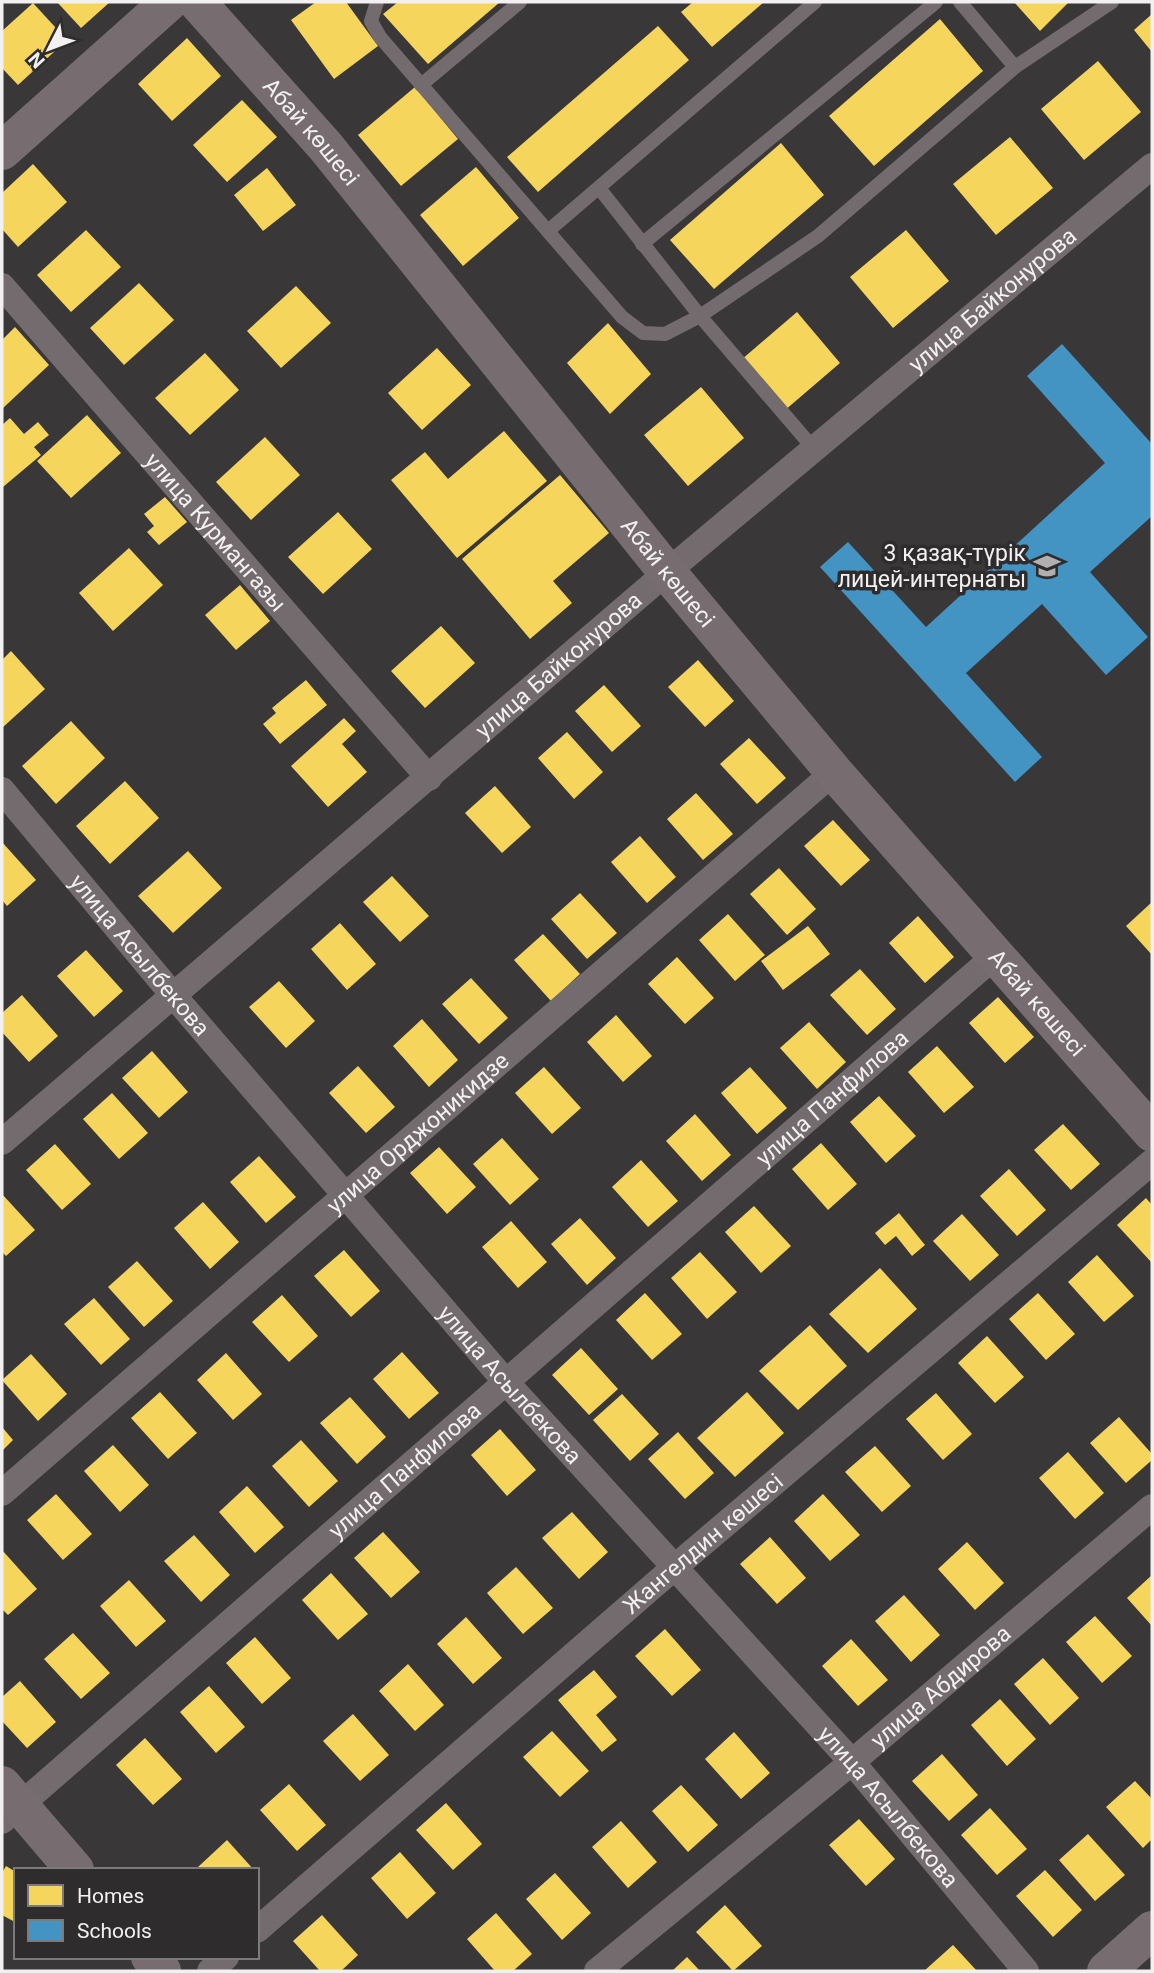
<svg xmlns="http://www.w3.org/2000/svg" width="1154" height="1973" viewBox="0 0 1154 1973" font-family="Roboto,sans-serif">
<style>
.homes{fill:#f6d55c}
.schools{fill:#4393c3}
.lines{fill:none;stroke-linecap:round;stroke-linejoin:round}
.lane{stroke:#746b6f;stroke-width:14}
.street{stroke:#746b6f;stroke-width:26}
.secondary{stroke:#776d71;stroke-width:38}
.labels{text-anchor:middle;stroke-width:7;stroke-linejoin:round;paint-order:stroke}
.street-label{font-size:23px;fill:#f2f0f1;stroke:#2f2c2e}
.poi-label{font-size:23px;fill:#f2f0f1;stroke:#2f2c2e;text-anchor:end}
</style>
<rect width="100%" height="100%" fill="#393738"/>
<!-- homes -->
<g class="homes">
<path d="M57,2H110L81,28Z"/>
<path d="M316,2H346L378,46L334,79L291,20Z"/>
<path d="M398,2H500L428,64L383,14Z"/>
<path d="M693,2H764L712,47L681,12Z"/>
<path d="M1014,2H1069L1040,31Z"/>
<path d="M33,3L67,40L18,85L2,68V31Z"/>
<path d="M1152,14V52L1134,30Z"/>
<path d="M940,19L983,71L874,166L829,116Z"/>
<path d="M658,26L689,60L538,192L507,157Z"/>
<path d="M187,38L221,76L172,121L138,84Z"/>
<path d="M1098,61L1141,112L1084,160L1041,109Z"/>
<path d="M415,87L458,139L401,186L358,135Z"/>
<path d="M242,100L277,137L227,182L193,145Z"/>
<path d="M1010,137L1053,188L996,235L953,184Z"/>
<path d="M781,143L824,195L714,289L670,240Z"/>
<path d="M33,164L67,202L18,247L2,229V193Z"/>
<path d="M476,167L519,218L463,266L420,215Z"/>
<path d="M267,168L296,205L263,231L234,195Z"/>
<path d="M86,230L121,267L71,312L37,275Z"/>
<path d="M906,230L949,281L893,328L850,277Z"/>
<path d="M139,283L174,320L124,365L90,328Z"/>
<path d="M296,286L331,323L281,368L247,331Z"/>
<path d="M797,312L840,363L784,411L741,360Z"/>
<path d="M608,323L651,374L610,414L567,363Z"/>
<path d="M15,327L49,365L2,409V340Z"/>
<path d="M437,348L471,385L422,430L388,393Z"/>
<path d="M205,353L239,390L190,435L155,398Z"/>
<path d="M701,387L744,438L688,486L644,435Z"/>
<path d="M87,415L121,453L71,498L37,461Z"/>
<path d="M10,418L24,434L38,422L49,435L34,447L41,455L3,487L2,425Z"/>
<path d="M504,431L547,481L457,558L391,480L425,452L448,479Z"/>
<path d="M265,437L300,475L251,520L216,482Z"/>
<path d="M560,475L609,533L553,581L572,603L530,639L462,559Z"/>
<path d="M165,497L187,522L159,545L147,532L154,526L144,514Z"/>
<path d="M338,512L372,549L323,594L288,557Z"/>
<path d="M129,548L163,585L113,631L79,593Z"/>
<path d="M240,585L270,621L236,650L205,615Z"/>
<path d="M441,626L475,663L425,708L391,671Z"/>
<path d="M11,651L45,689L2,728V660Z"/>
<path d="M698,660L734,701L705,727L668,687Z"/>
<path d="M306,680L327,705L280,744L263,724L276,713L272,708Z"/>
<path d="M604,685L641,726L612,752L575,711Z"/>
<path d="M344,718L356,731L342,744L367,772L328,807L291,766Z"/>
<path d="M71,721L105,758L56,804L22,766Z"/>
<path d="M567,732L603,772L574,799L538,758Z"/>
<path d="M749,738L786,778L757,804L720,764Z"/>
<path d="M125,781L159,818L110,864L76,826Z"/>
<path d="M495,786L531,827L502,853L465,813Z"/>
<path d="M696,793L733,834L703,860L667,819Z"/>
<path d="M833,820L870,860L841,886L804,846Z"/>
<path d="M640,836L676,877L647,903L611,862Z"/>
<path d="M2,842L36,880L7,906L2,900Z"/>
<path d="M188,851L222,888L173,933L138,896Z"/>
<path d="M779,868L816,909L787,935L750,894Z"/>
<path d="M392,876L429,916L400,942L363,902Z"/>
<path d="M580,893L617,933L587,959L551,919Z"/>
<path d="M1152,902V955L1126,926Z"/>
<path d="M728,914L765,955L735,981L699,940Z"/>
<path d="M918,916L954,957L925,983L889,943Z"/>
<path d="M340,923L376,964L347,990L311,949Z"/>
<path d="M808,926L830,954L783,990L761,961Z"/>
<path d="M543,934L580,974L551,1001L514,960Z"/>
<path d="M86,950L123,991L94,1017L57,976Z"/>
<path d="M677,957L714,998L685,1024L648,984Z"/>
<path d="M860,969L896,1009L867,1035L830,995Z"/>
<path d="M471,978L508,1018L479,1044L442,1004Z"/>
<path d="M279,981L315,1021L286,1048L249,1007Z"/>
<path d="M22,995L58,1036L29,1062L2,1032V1013Z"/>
<path d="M998,997L1034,1037L1005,1063L969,1023Z"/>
<path d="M616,1015L652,1056L623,1082L587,1042Z"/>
<path d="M422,1019L458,1060L429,1087L393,1046Z"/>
<path d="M809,1022L846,1062L817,1089L780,1048Z"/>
<path d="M937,1046L974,1087L944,1113L908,1072Z"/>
<path d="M152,1051L188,1092L159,1118L122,1078Z"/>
<path d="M358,1066L395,1107L366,1133L329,1093Z"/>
<path d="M544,1067L581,1108L552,1134L515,1093Z"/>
<path d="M750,1067L787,1108L757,1134L721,1093Z"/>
<path d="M112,1093L148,1133L119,1159L83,1119Z"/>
<path d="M879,1096L916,1136L886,1163L850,1122Z"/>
<path d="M695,1114L731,1155L702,1181L666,1141Z"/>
<path d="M1063,1124L1100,1164L1071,1190L1034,1150Z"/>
<path d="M502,1138L539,1179L510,1205L473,1164Z"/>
<path d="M821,1143L857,1184L828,1210L792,1169Z"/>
<path d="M55,1144L91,1184L62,1210L26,1170Z"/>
<path d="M439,1147L476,1187L447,1214L410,1173Z"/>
<path d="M259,1156L296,1197L266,1223L230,1182Z"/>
<path d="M641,1160L678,1201L648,1227L612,1187Z"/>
<path d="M1009,1169L1046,1210L1017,1236L980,1196Z"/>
<path d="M2,1194L35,1230L6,1256L2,1252Z"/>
<path d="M1146,1198L1152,1205V1263L1117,1225Z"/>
<path d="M203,1202L239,1242L210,1269L174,1228Z"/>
<path d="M754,1206L791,1246L761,1273L725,1232Z"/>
<path d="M899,1213L925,1245L912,1256L896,1236L885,1245L875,1233Z"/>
<path d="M962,1214L999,1255L970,1281L933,1241Z"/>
<path d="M580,1218L616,1258L587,1285L551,1244Z"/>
<path d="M511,1221L547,1262L518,1288L482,1247Z"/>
<path d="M344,1250L380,1291L351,1317L314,1276Z"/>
<path d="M700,1252L737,1292L707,1319L671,1278Z"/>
<path d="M1097,1255L1134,1296L1104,1322L1068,1282Z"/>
<path d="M137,1261L173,1301L144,1327L108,1287Z"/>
<path d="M880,1268L917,1309L868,1353L829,1314Z"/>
<path d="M645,1293L682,1334L652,1360L616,1320Z"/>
<path d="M1038,1293L1075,1334L1046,1360L1009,1319Z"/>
<path d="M282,1295L318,1336L289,1362L252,1322Z"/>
<path d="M94,1298L130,1339L101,1365L64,1324Z"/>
<path d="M810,1325L847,1366L798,1410L759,1371Z"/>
<path d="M987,1336L1024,1377L995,1403L958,1363Z"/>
<path d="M581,1348L618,1389L589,1415L552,1375Z"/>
<path d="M402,1352L439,1393L409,1419L373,1379Z"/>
<path d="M226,1353L262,1394L233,1420L197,1380Z"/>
<path d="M31,1354L67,1394L38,1421L2,1380Z"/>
<path d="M160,1392L197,1433L168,1459L131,1418Z"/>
<path d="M747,1392L784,1433L735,1477L697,1438Z"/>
<path d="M936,1393L972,1434L943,1460L906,1419Z"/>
<path d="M622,1394L659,1434L630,1461L593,1420Z"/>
<path d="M350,1397L386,1437L357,1464L320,1423Z"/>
<path d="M1119,1417L1152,1454V1460L1126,1483L1090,1443Z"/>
<path d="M2,1427L13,1440L2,1451Z"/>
<path d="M500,1429L536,1470L507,1496L471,1455Z"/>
<path d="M678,1432L714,1473L685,1499L648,1459Z"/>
<path d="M301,1440L338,1481L309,1507L272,1466Z"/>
<path d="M113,1445L149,1485L120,1512L84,1471Z"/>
<path d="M875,1446L911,1486L882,1512L845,1472Z"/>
<path d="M1068,1452L1104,1493L1075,1519L1039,1478Z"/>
<path d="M247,1486L284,1527L255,1553L219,1512Z"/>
<path d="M56,1494L92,1534L63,1560L27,1520Z"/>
<path d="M823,1494L860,1535L830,1561L794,1521Z"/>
<path d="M572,1512L608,1552L579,1579L542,1538Z"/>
<path d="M383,1532L420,1572L391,1598L354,1558Z"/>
<path d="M194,1535L230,1575L201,1602L164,1561Z"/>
<path d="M770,1537L806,1578L777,1604L740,1564Z"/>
<path d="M967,1542L1004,1583L975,1610L938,1569Z"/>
<path d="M2,1550L37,1589L8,1615L2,1609Z"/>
<path d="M516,1567L553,1608L523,1634L487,1593Z"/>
<path d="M331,1573L368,1614L338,1640L302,1600Z"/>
<path d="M1152,1575V1626L1127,1598Z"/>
<path d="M129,1580L166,1621L136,1647L100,1606Z"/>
<path d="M904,1595L940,1635L911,1662L875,1621Z"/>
<path d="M1095,1616L1132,1656L1102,1683L1066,1642Z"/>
<path d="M466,1617L502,1658L473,1684L437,1644Z"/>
<path d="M665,1629L701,1670L672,1696L635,1656Z"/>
<path d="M73,1633L110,1673L81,1699L44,1659Z"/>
<path d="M255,1637L291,1678L262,1704L226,1663Z"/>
<path d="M851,1639L888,1680L858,1706L822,1666Z"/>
<path d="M1043,1658L1079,1698L1050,1725L1014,1684Z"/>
<path d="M408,1664L444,1705L415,1731L379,1691Z"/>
<path d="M594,1670L617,1697L596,1715L617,1740L602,1752L558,1700Z"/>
<path d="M20,1681L56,1722L27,1748L2,1721V1697Z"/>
<path d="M209,1686L245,1727L216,1753L180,1712Z"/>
<path d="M1000,1699L1036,1739L1007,1766L971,1725Z"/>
<path d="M353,1714L389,1755L360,1781L323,1741Z"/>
<path d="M552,1731L589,1771L560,1797L523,1757Z"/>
<path d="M734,1732L770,1773L741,1799L705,1759Z"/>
<path d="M145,1738L182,1779L153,1805L116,1765Z"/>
<path d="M942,1754L978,1795L949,1821L912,1781Z"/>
<path d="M1135,1781L1152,1799V1839L1143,1848L1106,1807Z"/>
<path d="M289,1784L326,1825L297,1851L260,1810Z"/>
<path d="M681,1785L718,1825L688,1852L652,1811Z"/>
<path d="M446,1803L482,1844L453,1870L416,1830Z"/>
<path d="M990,1808L1027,1849L997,1875L961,1835Z"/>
<path d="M859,1819L895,1859L866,1886L829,1845Z"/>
<path d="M621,1821L657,1862L628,1888L592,1847Z"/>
<path d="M1088,1834L1125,1875L1095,1901L1059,1860Z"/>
<path d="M227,1840L254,1870H201L198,1867Z"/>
<path d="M400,1852L436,1893L407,1919L371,1878Z"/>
<path d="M6,1866L16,1872V1917L13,1921L2,1915V1873Z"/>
<path d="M1045,1870L1082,1910L1053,1937L1016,1896Z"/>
<path d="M555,1873L591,1913L562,1940L526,1899Z"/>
<path d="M725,1905L762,1946L733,1971L696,1932Z"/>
<path d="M496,1913L532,1954L513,1971H495L467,1939Z"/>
<path d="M322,1915L358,1955L341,1971H320L293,1941Z"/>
<path d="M953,1945L977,1971H924Z"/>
<path d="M687,1957L700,1971H672Z"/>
</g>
<!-- schools -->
<path class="schools" d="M1062,344L1152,444V516L1090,572L1148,637L1106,675L1042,604L966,673L1042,757L1015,782L820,567L848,542L926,627L1105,463L1027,376Z"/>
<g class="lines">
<!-- lane -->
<g class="lane">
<path d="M377,2L371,21L380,37L622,317L643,333L665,334L700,316L818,236L1015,67L1112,2"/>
<path d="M960,2L1015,67"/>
<path d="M421,85L520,2"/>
<path d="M599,188L700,316L814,449"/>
<path d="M548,231L815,2"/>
<path d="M642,244L936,2"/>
</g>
<!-- street -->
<g class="street">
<path id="s1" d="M2,286L429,778"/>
<path id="s2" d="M2,790L173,995L506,1382L852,1762L1026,1971"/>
<path id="s3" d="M2,1142L667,572L1152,166"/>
<path id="s4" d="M2,1493L834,772"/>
<path id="s5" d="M2,1821L996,955"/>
<path id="s6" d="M257,1930L676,1566L1152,1162"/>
<path d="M210,1971L226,1957"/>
<path id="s7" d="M597,1971L852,1762L1152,1507"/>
</g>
<!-- secondary -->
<g class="secondary">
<path id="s8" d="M197,2L326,147L667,572L834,772L1152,1133"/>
<path d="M2,151L169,2"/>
<path d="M2,1785L75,1870"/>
<path d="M150,1957L162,1971"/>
<path d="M1106,1971L1152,1930"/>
</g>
</g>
<!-- icons -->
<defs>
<g id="school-bare" transform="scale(2.1)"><path d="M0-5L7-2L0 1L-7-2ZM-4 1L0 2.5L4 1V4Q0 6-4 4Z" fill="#b1afb0" stroke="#2f2c2e" stroke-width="2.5" paint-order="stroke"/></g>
</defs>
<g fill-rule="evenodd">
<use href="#school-bare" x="1047" y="566"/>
</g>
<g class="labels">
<!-- street labels -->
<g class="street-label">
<text dy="8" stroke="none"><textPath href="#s8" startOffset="173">Абай көшесі</textPath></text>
<text dy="8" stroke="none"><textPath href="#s3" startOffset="1300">улица Байконурова</textPath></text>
<text dy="8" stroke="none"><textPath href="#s1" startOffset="326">улица Курмангазы</textPath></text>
<text dy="8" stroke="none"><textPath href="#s8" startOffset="740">Абай көшесі</textPath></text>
<text dy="8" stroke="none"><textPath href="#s3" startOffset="733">улица Байконурова</textPath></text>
<text dy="8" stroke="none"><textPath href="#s2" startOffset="215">улица Асылбекова</textPath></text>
<text dy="8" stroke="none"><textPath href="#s8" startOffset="1307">Абай көшесі</textPath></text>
<text dy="8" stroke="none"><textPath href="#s5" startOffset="1101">улица Панфилова</textPath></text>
<text dy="8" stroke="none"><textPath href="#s4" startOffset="550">улица Орджоникидзе</textPath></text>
<text dy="8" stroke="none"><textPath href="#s2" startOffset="782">улица Асылбекова</textPath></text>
<text dy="8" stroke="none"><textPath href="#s5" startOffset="534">улица Панфилова</textPath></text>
<text dy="8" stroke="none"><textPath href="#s6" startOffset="590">Жангелдин көшесі</textPath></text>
<text dy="8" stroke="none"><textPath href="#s7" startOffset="446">улица Абдирова</textPath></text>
<text dy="8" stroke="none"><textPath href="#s2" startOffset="1349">улица Асылбекова</textPath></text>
</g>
<!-- poi labels -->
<g class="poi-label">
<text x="1026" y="561">3 қазақ-түрік<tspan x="1026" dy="26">лицей-интернаты</tspan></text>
</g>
</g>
<!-- border -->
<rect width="1154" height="1973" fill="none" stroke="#f2f0f1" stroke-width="7"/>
<!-- legend -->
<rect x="14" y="1868" width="245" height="91" fill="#2f2c2e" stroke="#7d7a7c" stroke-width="2"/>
<rect x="28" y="1885" width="35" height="21" fill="#f6d55c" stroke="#7d7a7c" stroke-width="2"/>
<text x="77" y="1903" font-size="21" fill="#f2f0f1">Homes</text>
<rect x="28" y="1920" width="35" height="21" fill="#4393c3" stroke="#7d7a7c" stroke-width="2"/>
<text x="77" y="1938" font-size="21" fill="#f2f0f1">Schools</text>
<!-- north arrow -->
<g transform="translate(49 49) rotate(228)" stroke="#2f2c2e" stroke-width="5" paint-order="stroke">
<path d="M0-5L12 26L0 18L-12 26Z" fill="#f2f0f1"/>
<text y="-10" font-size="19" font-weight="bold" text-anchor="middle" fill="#f2f0f1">N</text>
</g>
</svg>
